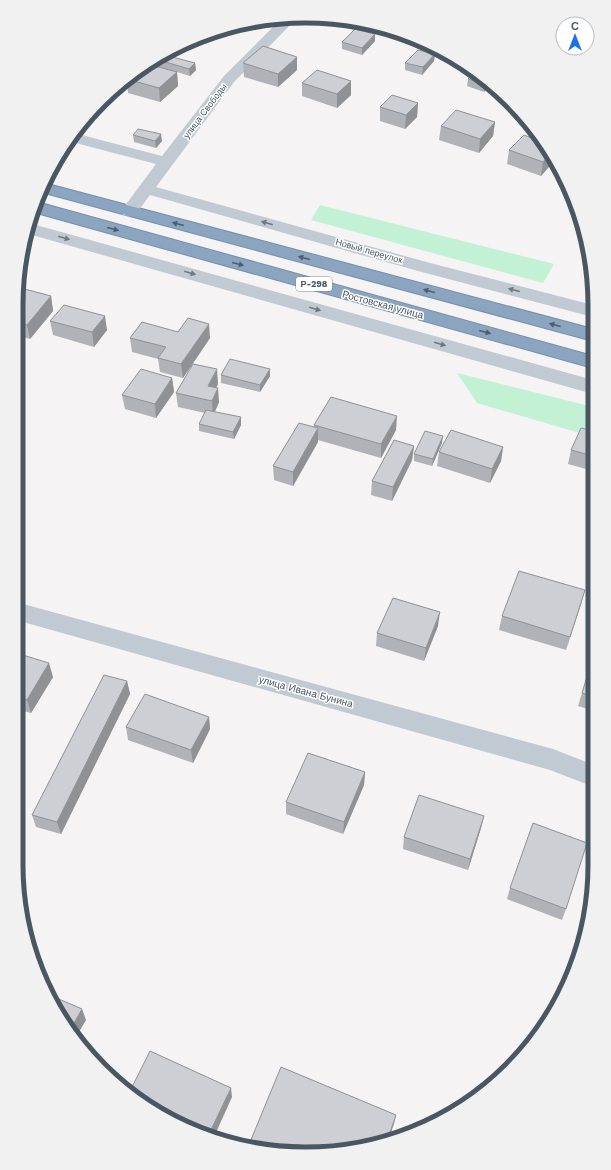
<svg xmlns="http://www.w3.org/2000/svg" width="611" height="1170" viewBox="0 0 611 1170" font-family="'Work Sans',sans-serif">
<style>
.green{fill:#c3f1d5}
.lines{fill:none;stroke-linecap:round;stroke-linejoin:round}
.highway-casing{stroke:#7690ad;stroke-width:2}
.street{fill:#c1cad2;fill-rule:evenodd}
.highway{fill:#8ba5c1;fill-rule:evenodd}
.wall{fill:#b0b2b7}
.shaded-wall{fill:#909195}
.building{fill:#cdcfd5;stroke:#909195}
.oneway{fill:#6e7983}
.oneway2{fill:#505e6b}
.labels{text-anchor:middle;stroke-width:3;stroke-linejoin:round;paint-order:stroke}
.far-street-label{font-size:9px;fill:#4a5661;stroke:#fff}
.shield{fill:#fff;stroke:#808990;stroke-width:1}
.shield-label{font-size:9px;font-weight:bold;fill:#4a5661}
.street-label{font-size:10px;fill:#4a5661;stroke:#fff}
.rim{fill:none;stroke:#4a5661;stroke-width:5}
</style>
<rect width="100%" height="100%" fill="#f5f3f3"/>
<!-- green -->
<g class="green">
<path d="M320,205L554,264L543,283L311,220Z"/>
<path d="M457,373L593,407V437L477,403Z"/>
</g>
<g class="lines">
<!-- highway casing -->
<g class="highway-casing">
<g id="highway">
<path d="M44,183L593,329V341L41,192Z"/>
<path d="M37,202L593,356V368L33,212Z"/>
</g>
</g>
<!-- street -->
<g class="street">
<path d="M282,18H297L234,82L156,187L430,263L593,305V317L418,271L150,195C142,205 137,218 123,215L121,211L156,164L68,141L74,133L162,156L224,76Z"/>
<path d="M29,223L593,380V394L25,233Z"/>
<path d="M16,602L553,749L594,765V787L550,770L16,620Z"/>
</g>
<!-- highway -->
<use href="#highway" class="highway"/>
</g>
<!-- wall -->
<g class="wall">
<path d="M383,27L416,39L414,41L383,32Z"/>
<path d="M375,41L362,55L342,49V42Z"/>
<path d="M435,54L434,61L422,75L405,70V63Z"/>
<path d="M159,60L195,63L196,70L190,76L177,72L178,86L160,102L128,93L127,79L159,67Z"/>
<path d="M243,63L297,70L278,87L244,77Z"/>
<path d="M468,79L491,84L484,92L467,86Z"/>
<path d="M351,81V95L337,108L302,96V83Z"/>
<path d="M418,103L417,117L405,129L380,121V107Z"/>
<path d="M495,122L493,136L479,153L439,140L441,126Z"/>
<path d="M133,135L162,141L156,148L134,142Z"/>
<path d="M546,144L555,160L541,176L507,164L509,150Z"/>
<path d="M17,287L51,296L53,311L30,339L17,335Z"/>
<path d="M50,321L107,330L94,347L53,335Z"/>
<path d="M178,332L210,338L183,378L160,372L158,359L132,352L130,338Z"/>
<path d="M221,375L270,376L260,392L221,383Z"/>
<path d="M172,378L174,392L156,418L125,409L122,395Z"/>
<path d="M218,384L216,388L219,402L215,412L241,417V425L234,439L199,431V424L205,413L178,407L176,393Z"/>
<path d="M314,425L396,430L381,458L318,440V442L293,486L274,480L273,466L314,427Z"/>
<path d="M593,431V471L568,464L571,450Z"/>
<path d="M442,443L432,466L414,461V454Z"/>
<path d="M414,446L412,460L392,501L371,495L372,481Z"/>
<path d="M503,447L501,461L490,483L437,466L439,452Z"/>
<path d="M585,590L581,604L566,650L499,630L502,616Z"/>
<path d="M438,626L424,661L376,646L377,633Z"/>
<path d="M16,653L53,677L31,713L16,709Z"/>
<path d="M593,657H594V711L578,706Z"/>
<path d="M127,681L130,694L61,834L36,827L32,815Z"/>
<path d="M209,717L210,729L193,763L128,740L126,727Z"/>
<path d="M365,772L364,785L343,834L286,814V802Z"/>
<path d="M484,816L481,828L468,870L403,849L404,837Z"/>
<path d="M510,888L566,909L562,920L507,899Z"/>
</g>
<!-- shaded-wall -->
<g class="shaded-wall">
<path d="M375,34V41L362,55V48Z"/>
<path d="M435,54L434,61L422,75L423,67Z"/>
<path d="M297,57V70L278,87V74Z"/>
<path d="M195,63L196,70L190,76L189,69Z"/>
<path d="M177,72L178,86L160,102L159,88Z"/>
<path d="M351,81V95L337,108V94Z"/>
<path d="M487,82L491,84L484,92L485,84Z"/>
<path d="M418,103L417,117L405,129L406,115Z"/>
<path d="M495,122L493,136L479,153L480,139Z"/>
<path d="M161,134L162,141L156,148L155,141Z"/>
<path d="M551,153L554,161L541,176L543,162Z"/>
<path d="M51,296L53,311L30,339L27,325Z"/>
<path d="M105,316L107,330L94,347L92,332Z"/>
<path d="M209,324L210,338L183,378L181,364Z"/>
<path d="M217,369L218,384L209,400L208,386Z"/>
<path d="M270,369V376L260,392V385Z"/>
<path d="M172,378L174,392L156,418L155,404Z"/>
<path d="M218,388L219,402L213,415L212,401Z"/>
<path d="M397,416L396,430L381,458V444Z"/>
<path d="M241,417V425L234,439L233,432Z"/>
<path d="M318,428V442L293,486V472Z"/>
<path d="M443,436L442,443L432,466L433,459Z"/>
<path d="M414,446L412,460L392,501L393,487Z"/>
<path d="M503,447L501,461L490,483L492,469Z"/>
<path d="M585,590L581,604L566,650L570,637Z"/>
<path d="M440,612L438,626L424,661L426,648Z"/>
<path d="M49,663L53,677L31,713L27,700Z"/>
<path d="M127,681L130,694L61,834L57,822Z"/>
<path d="M209,717L210,729L193,763L191,750Z"/>
<path d="M365,772L364,785L343,834L344,822Z"/>
<path d="M484,816L481,828L468,870L470,859Z"/>
<path d="M82,1009L86,1020L75,1039L70,1030Z"/>
<path d="M231,1088L232,1097L214,1137L209,1134Z"/>
<path d="M396,1115L394,1124L389,1138H388Z"/>
</g>
<!-- building -->
<g class="building">
<path d="M355,29L375,34L362,48L342,42Z"/>
<path d="M263,46L297,57L278,74L243,63Z"/>
<path d="M418,50L435,54L423,67L405,63Z"/>
<path d="M165,55L195,63L189,69L159,60Z"/>
<path d="M148,64L177,72L159,88L127,79Z"/>
<path d="M317,70L351,81L337,94L302,83Z"/>
<path d="M474,73L487,82L485,84L468,79Z"/>
<path d="M392,95L418,103L406,115L380,107Z"/>
<path d="M456,110L495,122L480,139L441,126Z"/>
<path d="M138,129L161,134L155,141L133,135Z"/>
<path d="M524,135L545,143L546,144L551,153L543,162L509,150Z"/>
<path d="M17,287L51,296L27,325L17,322Z"/>
<path d="M64,305L105,316L92,332L50,321Z"/>
<path d="M188,318L209,324L181,364L158,358L166,347L130,338L142,322L178,332Z"/>
<path d="M230,359L270,369L260,385L221,375Z"/>
<path d="M193,364L217,369L208,386L218,388L212,401L176,393Z"/>
<path d="M141,369L172,378L155,404L122,395Z"/>
<path d="M331,397L397,416L381,444L314,425Z"/>
<path d="M206,410L241,417L233,432L199,424Z"/>
<path d="M299,423L318,428L293,472L273,466Z"/>
<path d="M581,428L593,431V456L571,450Z"/>
<path d="M451,430L503,447L492,469L439,452Z"/>
<path d="M425,431L443,436L433,459L414,454Z"/>
<path d="M394,440L414,446L393,487L372,481Z"/>
<path d="M519,571L585,590L570,637L502,616Z"/>
<path d="M393,598L440,612L426,648L377,633Z"/>
<path d="M16,653L49,663L27,700L16,697Z"/>
<path d="M593,657H594V697L582,693Z"/>
<path d="M104,675L127,681L57,822L32,815Z"/>
<path d="M145,694L209,717L191,750L126,727Z"/>
<path d="M308,753L365,772L344,822L286,802Z"/>
<path d="M419,795L484,816L470,859L404,837Z"/>
<path d="M533,823L587,843L566,909L510,888Z"/>
<path d="M52,996L82,1009L70,1030Z"/>
<path d="M150,1051L231,1088L209,1134L145,1105L130,1091Z"/>
<path d="M281,1067L396,1115L388,1138L343,1152L286,1153L248,1147Z"/>
</g>
<!-- one-way arrows -->
<defs><path id="oneway-solid" d="M-6-.8H1V-3.2L6.5 0L1 3.2V.8H-6Z"/></defs>
<g class="oneway">
<use href="#oneway-solid" transform="translate(267 223) rotate(-164)"/>
<use href="#oneway-solid" transform="translate(64 238) rotate(16)"/>
<use href="#oneway-solid" transform="translate(190 273) rotate(16)"/>
<use href="#oneway-solid" transform="translate(514 290) rotate(-165)"/>
<use href="#oneway-solid" transform="translate(315 309) rotate(16)"/>
<use href="#oneway-solid" transform="translate(440 344) rotate(16)"/>
</g>
<g class="oneway2">
<use href="#oneway-solid" transform="translate(178 224) rotate(-165)"/>
<use href="#oneway-solid" transform="translate(113 229) rotate(15)"/>
<use href="#oneway-solid" transform="translate(304 258) rotate(-165)"/>
<use href="#oneway-solid" transform="translate(238 264) rotate(15)"/>
<use href="#oneway-solid" transform="translate(429 291) rotate(-165)"/>
<use href="#oneway-solid" transform="translate(555 325) rotate(-165)"/>
<use href="#oneway-solid" transform="translate(485 332) rotate(15)"/>
</g>
<g class="labels">
<!-- far-street labels -->
<g class="far-street-label">
<text transform="translate(205 111) rotate(-53)" y="3">улица Свободы</text>
<text transform="translate(369 251) rotate(16)" y="3">Новый переулок</text>
</g>
<!-- shield labels -->
<rect class="shield" x="296" y="277" width="36" height="14" rx="3"/>
<g class="shield-label">
<text x="314" y="287">Р-298</text>
</g>
<!-- street labels -->
<g class="street-label">
<text transform="translate(383 304) rotate(15)" y="4">Ростовская улица</text>
<text transform="translate(306 691) rotate(15)" y="4">улица Ивана Бунина</text>
</g>
</g>
<!-- crop -->
<path d="M0 0H611V1170H0ZM305 23H306A282 282 0 0 1 588 305V865A282 282 0 0 1 306 1147H305A282 282 0 0 1 23 865V305A282 282 0 0 1 305 23Z" fill="#f1f1f2" fill-rule="evenodd"/>
<path class="rim" d="M305 23H306A282 282 0 0 1 588 305V865A282 282 0 0 1 306 1147H305A282 282 0 0 1 23 865V305A282 282 0 0 1 305 23Z"/>
<!-- north arrow -->
<g transform="translate(575 36)"><circle r="19" fill="#ffffff" stroke="#b7bbc0"/>
<path d="M0-3L7 15L0 10L-7 15Z" fill="#1a73e8"/>
<text y="-6" font-size="11" font-weight="bold" text-anchor="middle" fill="#4a5661">С</text>
</g>
</svg>
